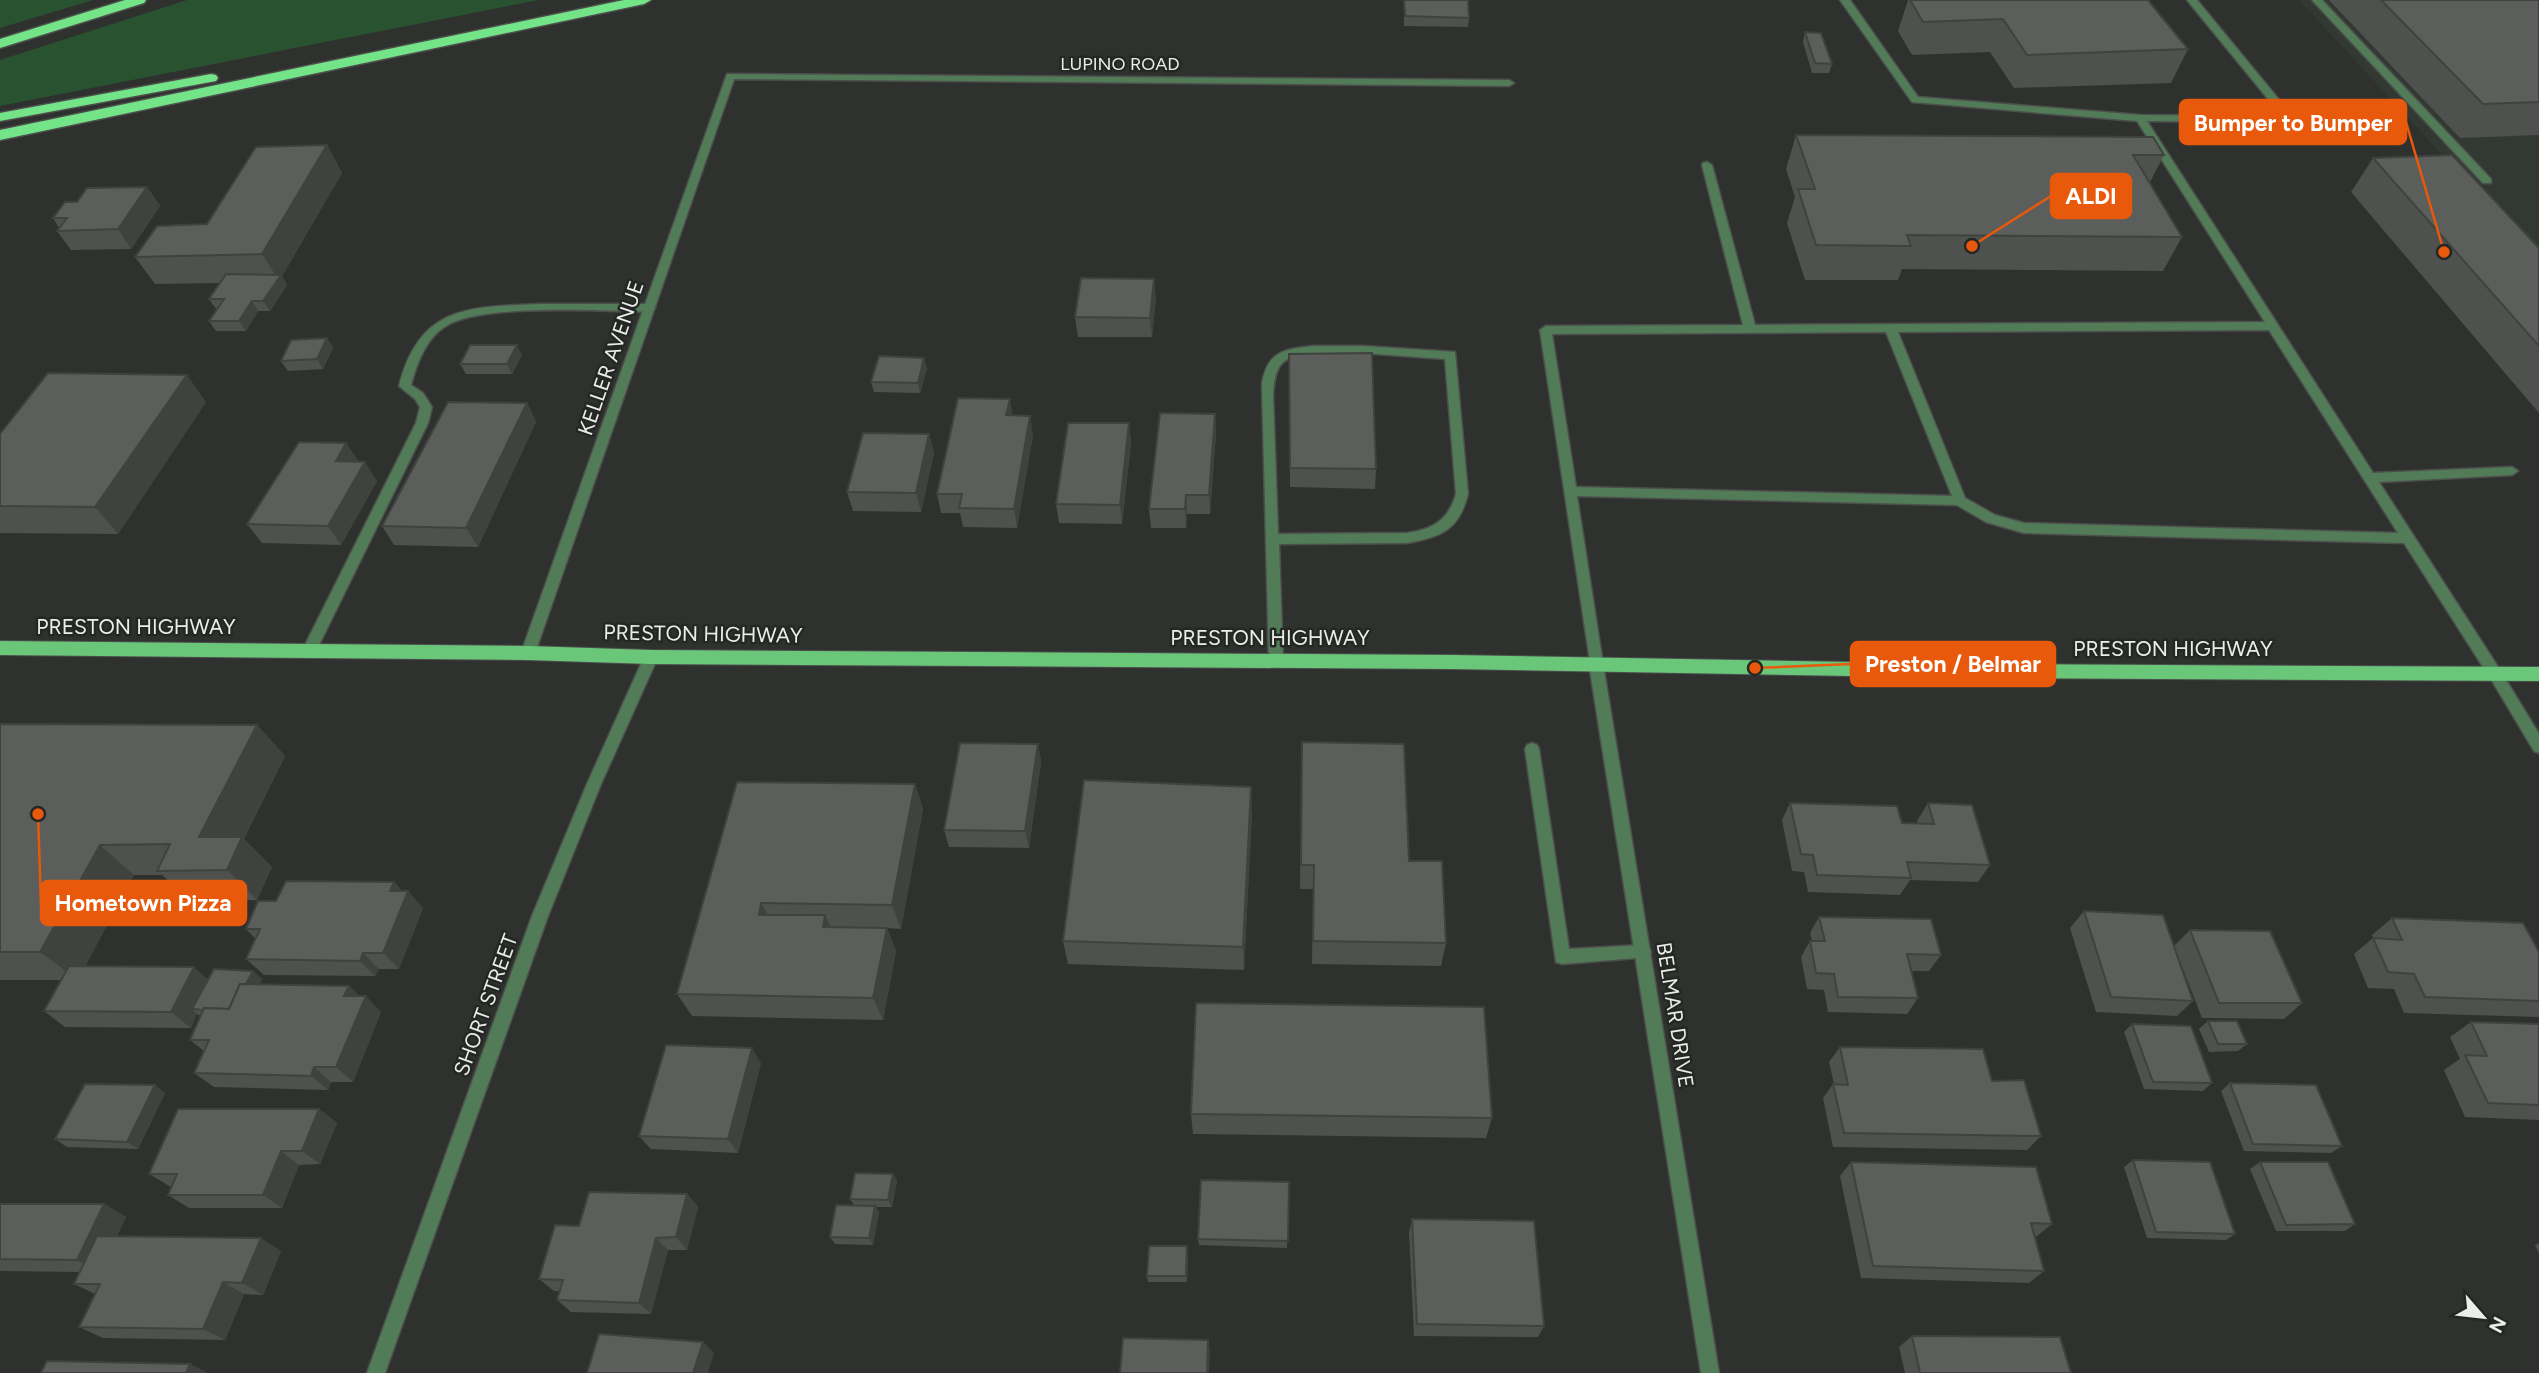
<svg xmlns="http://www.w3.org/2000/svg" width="2539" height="1373" viewBox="0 0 2539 1373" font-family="Figtree,sans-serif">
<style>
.built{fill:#323932}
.green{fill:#295230}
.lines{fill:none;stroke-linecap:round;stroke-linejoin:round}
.service-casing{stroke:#4d4f4d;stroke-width:3}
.minor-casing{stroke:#4d4f4d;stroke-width:3}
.primary-casing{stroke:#4d4f4d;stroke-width:2}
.motorway-casing{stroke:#4d4f4d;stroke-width:3}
.service{fill:#517c57;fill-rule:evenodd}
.minor{fill:#517c57;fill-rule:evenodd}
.primary{fill:#6ac77a;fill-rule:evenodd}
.motorway{fill:#73e487;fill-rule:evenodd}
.wall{fill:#4e514e}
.shaded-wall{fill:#404240}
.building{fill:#5b5e5b;stroke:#404240;stroke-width:2}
.labels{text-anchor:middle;stroke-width:5;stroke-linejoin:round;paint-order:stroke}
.far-street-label{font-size:18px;fill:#ebedeb;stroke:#252725}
.street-label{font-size:21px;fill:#ebedeb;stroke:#252725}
.leader{fill:none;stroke:#e8590c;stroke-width:2.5}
.callout-dot{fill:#e8590c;stroke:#252725;stroke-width:2.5}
.callout{fill:#e8590c;stroke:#e8590c;stroke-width:2.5}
.callout-label{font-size:23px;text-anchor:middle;font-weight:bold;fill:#fff}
</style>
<rect width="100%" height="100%" fill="#2f312f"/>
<!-- built -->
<path class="built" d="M2299,0H2539V259Z"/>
<!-- green -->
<g class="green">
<path d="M0,0H93L0,28Z"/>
<path d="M187,0H539L0,106V60Z"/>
</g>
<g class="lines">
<!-- service casing -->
<g class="service-casing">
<g id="service">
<path d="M1840,0H1850L1918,97L2140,115L2282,116L2187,0H2197L2295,119L2290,122L2147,121L2373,473L2512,467L2518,471L2512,475L2379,482L2500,670L2502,674L2500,678H2490L2404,543L2024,533L1986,522L1957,505L1577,496L1603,664L1601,668H1591L1540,330L1546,326L1743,325L1702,165L1703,163L1707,162L1712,165L1755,325L2265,322L2137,121L1912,102ZM2269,330L2398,533L2024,523L1995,515L1965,498L1898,332ZM1886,332L1952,496L1576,487L1552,334Z"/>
<path d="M2312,0H2322L2491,179V183H2483Z"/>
<path d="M541,304H649L655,308L649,312C604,311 482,303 446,326C426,338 417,363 411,385L423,393L432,407L428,423L316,651L309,656L304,655L302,651L416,423L420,407L415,399L399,386C420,305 469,307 541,304Z"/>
<path d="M1314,346H1363L1455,352L1468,494C1459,530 1441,537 1407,543L1279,544L1283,661L1281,665H1271L1269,661L1262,384C1267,351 1285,349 1314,346ZM1314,353H1363L1445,359L1456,494C1448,521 1433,529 1407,533L1278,534L1273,395C1275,362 1282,357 1314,353Z"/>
<path d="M1532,743L1537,745L1539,749L1569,949L1643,945L1649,947L1651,952L1649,957L1562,964L1556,962L1525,749L1527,745Z"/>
</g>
</g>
<!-- minor casing -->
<g class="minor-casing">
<g id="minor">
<path d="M727,74L1509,80L1514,83L1509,86L734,79L535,653L528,658L523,657L521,653Z"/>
<path d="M651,652L656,653L658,657L601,784L548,916L385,1373H367L532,916L587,784L644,657L646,653Z"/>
<path d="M1596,659L1601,660L1603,664L1719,1373H1701L1589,664L1591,660Z"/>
<path d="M2495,669L2500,670L2539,734V753L2534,751L2488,674L2490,670Z"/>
</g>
</g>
<!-- primary casing -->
<g class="primary-casing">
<path id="primary" d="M0,641L528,646L651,650L1452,655L1971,664L2539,667V681L1971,678L1452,669L651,664L528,660L0,655Z"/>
</g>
<!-- motorway casing -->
<g class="motorway-casing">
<g id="motorway">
<path d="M125,0H146L144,3L0,48V39Z"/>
<path d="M624,0H651L644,4L0,140V130Z"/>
<path d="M211,74L216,75L218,78L216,81L0,121V113Z"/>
</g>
</g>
<!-- service -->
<use href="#service" class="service"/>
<!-- minor -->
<use href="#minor" class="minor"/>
<!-- primary -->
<use href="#primary" class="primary"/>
<!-- motorway -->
<use href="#motorway" class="motorway"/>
</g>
<!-- wall -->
<g class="wall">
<path d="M1404,0H1468L1469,18L1468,27L1404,26Z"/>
<path d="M1908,0H2148L2188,49L2171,83L2014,88L1990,52L1912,55L1898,31Z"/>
<path d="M2329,0H2539V135L2460,138Z"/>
<path d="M1805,32L1832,64L1829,73H1812L1803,42Z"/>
<path d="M1796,135L2164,155L2150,182L2182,237L2163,271L1902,269L1898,280H1805L1787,223L1795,197L1786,169Z"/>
<path d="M327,145L342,173L282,276L287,285L270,311H258L246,331H216L209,321L217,309H216L209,299L220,283L155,284L135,257L207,224Z"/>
<path d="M2373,158L2539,248V413L2351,192Z"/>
<path d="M147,187L160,206L131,249L71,250L57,231L59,228L53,218L77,202Z"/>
<path d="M1156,298L1152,337H1078L1075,317Z"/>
<path d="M327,338L333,348L323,369L288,371L281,361Z"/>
<path d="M1289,354L1376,469L1375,489L1290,487Z"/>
<path d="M522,355L512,374H466L460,364Z"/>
<path d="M927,368L920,393L874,392L871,382Z"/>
<path d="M206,402L118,534L0,533V434Z"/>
<path d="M527,403L536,422L478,547L394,545L382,526Z"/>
<path d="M1215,414L1216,433L1210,514H1187L1186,528H1151L1149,509Z"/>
<path d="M1013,416L1033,435L1017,528L963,527L960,513H941L937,494Z"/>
<path d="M1129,423L1131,443L1122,524L1059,523L1056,504Z"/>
<path d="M929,434L934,453L921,512L853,511L847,492Z"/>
<path d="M346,443L358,461L377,481L341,545L262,543L247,524Z"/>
<path d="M0,724L257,725L285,756L244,839L272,867L257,900H190L162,875H134L85,966L208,979L253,971L262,979L259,984L349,986L359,996L381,1012L353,1082H331L328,1090L214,1087L194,1073L204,1051L190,1040L201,1016L197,1014L191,1028L65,1027L44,1011L61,980H0Z"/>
<path d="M1038,744L1041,762L1029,848L949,847L944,830Z"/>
<path d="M1301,767L1409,861L1446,943L1441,966L1312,964L1313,889H1300Z"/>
<path d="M737,782L915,784L923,809L901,929L887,928L896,951L883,1020L692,1016L677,994Z"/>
<path d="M1790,803L1902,823L1918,824L1917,821L1928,803L1990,865L1978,882L1910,880L1900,895L1808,892L1804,872L1792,871L1782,820Z"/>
<path d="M1252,812L1244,970L1068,964L1063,941Z"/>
<path d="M394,882L402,891L423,908L399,969H379L375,976L264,975L246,959L256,939L246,929L276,901Z"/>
<path d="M2084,911L2174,946L2190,930L2302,1003L2284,1019L2202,1018L2174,946L2193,1001L2177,1016L2096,1012L2070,928Z"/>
<path d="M1819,917L1941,955L1929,971H1911L1918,998L1907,1014L1828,1012L1824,990L1807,989L1801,957L1810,941H1812L1810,933Z"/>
<path d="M2392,918L2539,952V1017L2404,1013L2394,989L2368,988L2354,954L2373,938H2374L2372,935Z"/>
<path d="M2208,1021L2247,1044L2238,1051L2209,1052L2199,1029Z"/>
<path d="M2471,1022L2539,1024V1120L2465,1117L2444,1070L2460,1059L2450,1037Z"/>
<path d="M2132,1024L2212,1083L2203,1091L2144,1089L2124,1032Z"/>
<path d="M1840,1047L1992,1081L2041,1136L2027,1150L1833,1147L1823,1098L1833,1084H1834L1829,1062Z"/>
<path d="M761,1063L738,1153L651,1149L639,1136Z"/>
<path d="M2230,1083L2342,1146L2331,1153L2244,1151L2221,1091Z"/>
<path d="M165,1093L138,1149L67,1147L55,1139Z"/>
<path d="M319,1109L337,1123L320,1164L299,1165L282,1208H189L168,1195L171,1187L149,1174Z"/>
<path d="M1191,1114L1492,1118L1486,1138L1193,1134Z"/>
<path d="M2133,1160L2235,1234L2226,1240L2147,1238L2124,1167Z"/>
<path d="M1851,1162L2052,1224L2037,1236H2035L2044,1271L2029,1283L1861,1278L1840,1176Z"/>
<path d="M2260,1162L2355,1224L2345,1231H2276L2250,1169Z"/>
<path d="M897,1180L892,1207H876L879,1212L873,1245L835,1244L830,1237L854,1205L850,1199Z"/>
<path d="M1289,1182L1287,1248L1199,1245L1198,1239Z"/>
<path d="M687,1194L698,1207L687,1250H668L651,1314L571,1312L557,1300L559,1291H554L539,1279L579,1226Z"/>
<path d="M0,1204H104L126,1217L117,1236L281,1251L263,1295L244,1294L225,1340L103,1338L79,1327L95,1294L74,1284L80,1272L0,1271Z"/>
<path d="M1412,1219L1544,1326L1538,1337L1414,1336L1409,1232Z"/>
<path d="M2539,1243V1254L2535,1245Z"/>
<path d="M1188,1253L1187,1282H1148L1147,1276Z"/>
<path d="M1912,1336L2071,1373H1905L1899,1347Z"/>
</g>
<!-- shaded-wall -->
<g class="shaded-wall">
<path d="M327,145L342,173L282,276L287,285L270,311L263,301L278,279L262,254Z"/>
<path d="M147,187L160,206L131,249L118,229Z"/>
<path d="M1154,279L1156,298L1152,337L1150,318Z"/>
<path d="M252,301L258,311L246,331L239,321Z"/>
<path d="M327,338L333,348L323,369L317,359Z"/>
<path d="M517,345L522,355L512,374L507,364Z"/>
<path d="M924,358L927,368L920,393L918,383Z"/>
<path d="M187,375L206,402L118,534L95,507Z"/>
<path d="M1010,399L1013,418L1006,415Z"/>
<path d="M527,403L536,422L478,547L466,528Z"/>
<path d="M1215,414L1216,433L1210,514L1209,495Z"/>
<path d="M1030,416L1033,435L1017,528L1014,509Z"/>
<path d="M1129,423L1131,443L1122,524L1120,505Z"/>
<path d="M929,434L934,453L921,512L916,493Z"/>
<path d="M346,443L359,462L336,461Z"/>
<path d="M365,462L377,481L341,545L328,526Z"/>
<path d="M1186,495L1187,514L1186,528L1185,509Z"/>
<path d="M257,725L285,756L244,839L272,867L257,900L227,870L199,837Z"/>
<path d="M1038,744L1041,762L1029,848L1025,831Z"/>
<path d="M915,784L923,809L901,929L892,905Z"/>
<path d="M1251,787L1252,812L1244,970L1243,947Z"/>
<path d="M100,845L134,875L78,980L40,952Z"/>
<path d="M394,882L406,896L408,891L423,908L399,969L383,953L390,891Z"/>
<path d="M761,903L774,926L759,915Z"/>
<path d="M825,915L836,939L823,927Z"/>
<path d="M887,928L896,951L883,1020L873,998Z"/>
<path d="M363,953L379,969L375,976L360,961Z"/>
<path d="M194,967L212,983L192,1009L197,1014L191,1028L171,1012Z"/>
<path d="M253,971L262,979L242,1019L232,1011Z"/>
<path d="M349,986L364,1000L366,996L381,1012L353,1082L336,1067L344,996Z"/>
<path d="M752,1048L761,1063L738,1153L728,1139Z"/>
<path d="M314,1067L331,1082L328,1090L311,1076Z"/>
<path d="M155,1085L165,1093L138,1149L127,1142Z"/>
<path d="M319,1109L337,1123L320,1164L302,1151Z"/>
<path d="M281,1151L299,1165L282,1208L263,1195Z"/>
<path d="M893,1174L897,1180L892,1207L888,1200Z"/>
<path d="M687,1194L698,1207L687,1250L676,1237Z"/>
<path d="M104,1204L126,1217L100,1272L77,1260Z"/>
<path d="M875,1206L879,1212L873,1245L869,1238Z"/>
<path d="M261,1238L281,1251L263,1295L242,1283Z"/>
<path d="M656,1238L668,1250L651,1314L639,1303Z"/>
<path d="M1187,1246L1188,1253L1187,1282L1186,1276Z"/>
<path d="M223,1282L244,1294L225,1340L203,1329Z"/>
<path d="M1208,1340L1210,1351L1209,1373H1207Z"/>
<path d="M703,1342L714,1353L708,1373H693Z"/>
<path d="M190,1364L208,1373H186Z"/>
</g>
<!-- building -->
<g class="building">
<path d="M1404,0H1468L1469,18L1405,16Z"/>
<path d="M1910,0H2148L2188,49L2027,55L2003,19L1923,22Z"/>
<path d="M2381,0H2539V102L2483,104Z"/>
<path d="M1805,32L1821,33L1832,64L1815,63Z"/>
<path d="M1796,135L2153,137L2164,155H2133L2182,237L1907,235L1911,246L1816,245L1798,189H1815Z"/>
<path d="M327,145L262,254L135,257L157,226L207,224L256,147Z"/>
<path d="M2452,155L2539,248V346L2373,158Z"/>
<path d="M147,187L118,229L57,231L67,218H53L65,202H77L87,188Z"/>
<path d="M226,274L281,275L263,301H252L239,321H209L224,299H209Z"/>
<path d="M1081,278L1154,279L1150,318L1075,317Z"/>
<path d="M327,338L317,359L281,361L291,340Z"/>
<path d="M470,345H517L507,364H460Z"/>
<path d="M1372,353L1376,469L1290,468L1289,354Z"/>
<path d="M879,356L924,358L918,383L871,382Z"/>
<path d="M48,373L187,375L95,507L0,506V434Z"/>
<path d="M958,398L1010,399L1006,415L1030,416L1014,509L959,508L962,494H937Z"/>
<path d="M448,402L527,403L466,528L382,526Z"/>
<path d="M1160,413L1215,414L1209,495H1186L1185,509H1149Z"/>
<path d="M1068,423H1129L1120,505L1056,504Z"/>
<path d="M863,433L929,434L916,493L847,492Z"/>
<path d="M299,442L346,443L336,461L365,462L328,526L247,524Z"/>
<path d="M0,724L257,725L199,837H242L227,870L157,871L170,844L100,845L40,952H0Z"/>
<path d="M1302,742L1404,744L1409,861H1442L1446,943L1313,941L1314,865H1301Z"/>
<path d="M960,743L1038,744L1025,831L944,830Z"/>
<path d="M1084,780L1251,787L1243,947L1063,941Z"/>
<path d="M737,782L915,784L892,905L761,903L759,915H825L823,927L887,928L873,998L677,994Z"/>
<path d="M1790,803L1897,806L1902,823L1934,824L1928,803L1972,805L1990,865L1907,862L1911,878L1817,875L1813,855L1801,854Z"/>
<path d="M286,881L394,882L390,891H408L383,953H363L360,961L246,959L260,929H246L258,901H276Z"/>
<path d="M2084,911L2163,915L2193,1001L2111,997Z"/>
<path d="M1819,917L1931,919L1941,955L1907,954L1918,998L1838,997L1834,974L1816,973L1810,941H1825Z"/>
<path d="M2392,918L2523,923L2539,952V1001L2425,997L2414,974L2388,972L2373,938L2402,940Z"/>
<path d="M2190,930L2270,931L2302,1003H2219Z"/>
<path d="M69,966L194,967L171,1012L44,1011Z"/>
<path d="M214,969L253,971L246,984H240L229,1009L204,1008V1010L192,1009Z"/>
<path d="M240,984L349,986L344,996H366L336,1067H314L311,1076L194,1073L209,1040H190L204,1008L229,1009Z"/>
<path d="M1196,1003L1484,1007L1492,1118L1191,1114Z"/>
<path d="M2208,1021H2237L2247,1044H2218Z"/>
<path d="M2471,1022L2539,1024V1105L2488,1103L2465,1055L2487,1056Z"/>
<path d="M2132,1024L2191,1026L2212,1083L2153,1082Z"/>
<path d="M666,1045L752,1048L728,1139L639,1136Z"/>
<path d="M1840,1047L1983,1049L1992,1081L2024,1080L2041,1136L1844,1133L1833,1084L1848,1085Z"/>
<path d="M2230,1083L2316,1085L2342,1146L2253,1144Z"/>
<path d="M85,1084L155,1085L127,1142L55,1139Z"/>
<path d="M178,1109H319L302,1151H281L263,1195H168L177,1174H149Z"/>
<path d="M2133,1160L2210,1162L2235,1234L2156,1232Z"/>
<path d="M1851,1162L2036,1167L2052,1224L2031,1223L2044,1271L1873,1266Z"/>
<path d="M2260,1162H2328L2355,1224L2286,1225Z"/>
<path d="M855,1173L893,1174L888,1200L850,1199Z"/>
<path d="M1201,1180L1289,1182L1288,1241L1198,1239Z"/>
<path d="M589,1192L687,1194L676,1237L656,1238L639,1303L557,1300L563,1280L539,1279L555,1225L579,1226Z"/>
<path d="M0,1204H104L77,1260L0,1259Z"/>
<path d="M836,1205L875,1206L869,1238L830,1237Z"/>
<path d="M1412,1219L1534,1221L1544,1326L1417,1324Z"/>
<path d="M97,1236L261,1238L242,1283L223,1282L203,1329L79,1327L100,1284H74Z"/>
<path d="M1149,1246H1187L1186,1276H1147Z"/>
<path d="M599,1334L703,1342L693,1373H587Z"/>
<path d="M1912,1336L2060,1337L2071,1373H1920Z"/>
<path d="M1123,1338L1208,1340L1207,1373H1120Z"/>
<path d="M47,1361L190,1364L186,1373H41Z"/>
</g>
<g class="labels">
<!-- far-street labels -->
<g class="far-street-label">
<text x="1120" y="70">LUPINO ROAD</text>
</g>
<!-- street labels -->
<g class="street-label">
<text transform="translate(611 358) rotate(-71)" y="7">KELLER AVENUE</text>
<text x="136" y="634">PRESTON HIGHWAY</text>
<text transform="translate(703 634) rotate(1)" y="7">PRESTON HIGHWAY</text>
<text x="1270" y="645">PRESTON HIGHWAY</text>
<text x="2173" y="656">PRESTON HIGHWAY</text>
<text transform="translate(486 1005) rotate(-70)" y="7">SHORT STREET</text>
<text transform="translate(1675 1015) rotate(81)" y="7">BELMAR DRIVE</text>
</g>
</g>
<!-- callouts -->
<path class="leader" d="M2444 252L2406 122M1972 246L2051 196M1755 668L1851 664M38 814L41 903"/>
<g class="callout-dot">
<circle cx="2444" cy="252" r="7"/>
<circle cx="1972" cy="246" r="7"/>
<circle cx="1755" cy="668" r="7"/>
<circle cx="38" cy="814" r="7"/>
</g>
<g class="callout">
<rect x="2180" y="100" width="226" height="44" rx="7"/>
<rect x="2051" y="174" width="80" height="44" rx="7"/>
<rect x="1851" y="642" width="204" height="44" rx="7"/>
<rect x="41" y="881" width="205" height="44" rx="7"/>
</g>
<g class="callout-label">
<text x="2293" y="131">Bumper to Bumper</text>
<text x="2091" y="204">ALDI</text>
<text x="1953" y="672">Preston / Belmar</text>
<text x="143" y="911">Hometown Pizza</text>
</g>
<!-- north arrow -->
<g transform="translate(2483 1317) rotate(118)" stroke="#252725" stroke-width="5" paint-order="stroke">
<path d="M0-5L12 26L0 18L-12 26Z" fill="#ebedeb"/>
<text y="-10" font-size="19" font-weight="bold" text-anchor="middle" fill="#ebedeb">N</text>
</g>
</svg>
